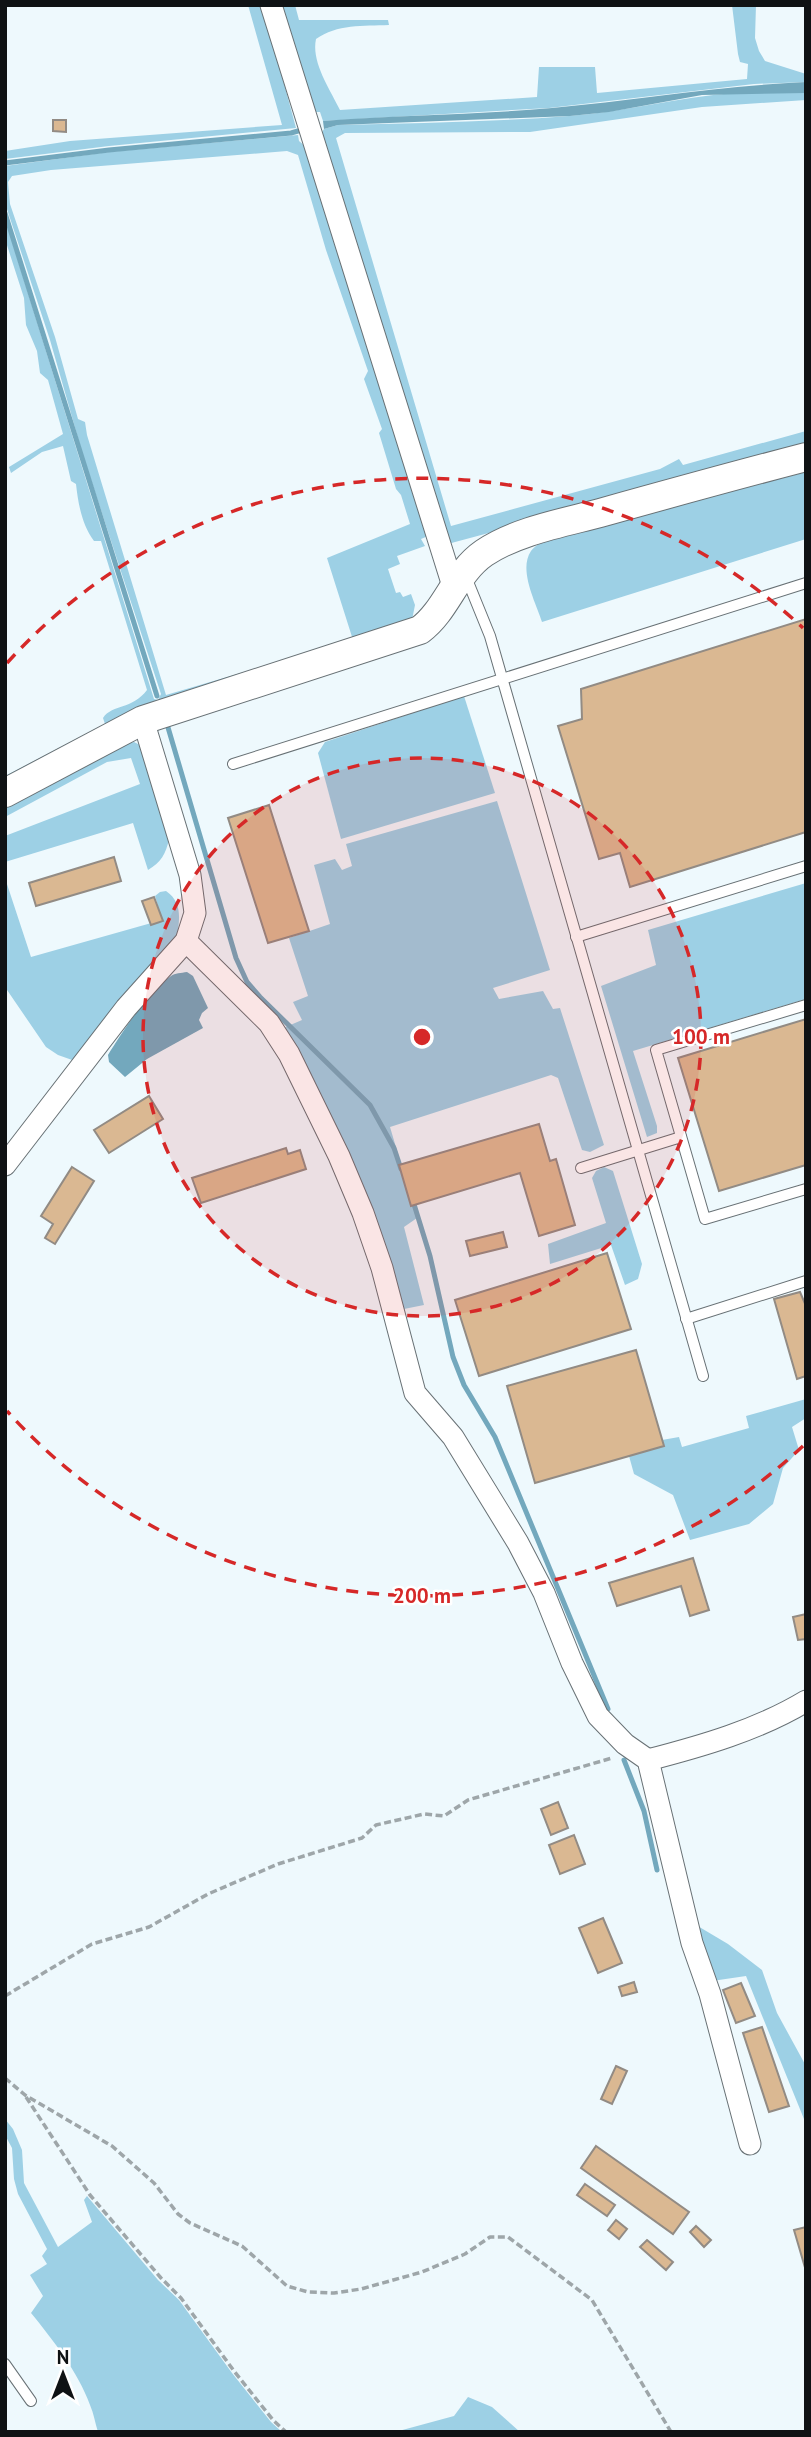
<svg xmlns="http://www.w3.org/2000/svg" width="811" height="2437" viewBox="0 0 811 2437" font-family="'PT Sans',sans-serif">
<style>
.green{fill:#9dd0e5;fill-rule:evenodd}
.water{fill:#73a8bd}
.lines{fill:none;stroke-linecap:round;stroke-linejoin:round}
.stream{stroke:#73a8bd;stroke-width:5}
.building{fill:#dab892;stroke:#928b84;stroke-width:2}
.service-casing{stroke:#687175;stroke-width:12}
.minor-casing{stroke:#687175;stroke-width:23}
.tertiary-casing{stroke:#687175;stroke-width:30}
.path{stroke:#9ea6a9;stroke-width:3.5;stroke-dasharray:7 3.5;stroke-linecap:butt}
.service{stroke:#fff;stroke-width:10}
.minor{stroke:#fff;stroke-width:21}
.tertiary{stroke:#fff;stroke-width:28}
.ring{fill:none;stroke:#d62828;stroke-width:3.5;stroke-dasharray:12 9}
.centre{fill:#d62828;stroke:#fff;stroke-width:3.5}
.ring-label{font-size:21px;text-anchor:middle;font-weight:bold;fill:#d62828;stroke:#fff;stroke-width:5;stroke-linejoin:round;paint-order:stroke}
</style>
<rect width="100%" height="100%" fill="#eef9fd"/>
<!-- green -->
<g class="green">
<path d="M248,5H263L296,128L109,146L5,159V151L70,141L282,125Z"/>
<path d="M279,5H295L299,20H388L389,25C363,26 337,24 316,39C311,62 330,89 340,110L537,97L539,67H595L597,93L747,79L748,64L740,62L738,54L732,5H756L755,38L759,51L765,61L806,74V82L754,84L549,108L323,121L320,112H311Z"/>
<path d="M734,93H806V100L702,107L530,132L345,133L336,138L451,526L660,469L679,459L683,465L806,431V448L444,545L318,139L324,129L338,125C415,123 492,122 569,116C625,112 678,97 734,93Z"/>
<path d="M298,135L299,141L306,147L428,536L421,539L425,546L397,556L400,564L388,569L396,593L400,592L403,597L411,594L415,605L412,620L5,787V776L105,724L103,718C112,704 132,710 147,690L101,541H94C82,525 78,503 76,484L71,481L63,446L42,452L11,473L9,467L63,434L48,380L40,373L37,351L26,325L24,298L5,239V219L154,699L158,700L161,694L82,452L50,340L5,203V166L109,152ZM287,151L298,155L326,250L368,371L364,379L382,429L379,433L396,489L401,495L410,524L327,558L353,640L166,695L87,435L85,422L78,419L55,337L10,204L8,182L12,176L51,170Z"/>
<path d="M806,472V539L542,622C536,603 518,570 531,551C534,547 540,543 544,540Z"/>
<path d="M464,696L495,793L341,839L318,753L325,742Z"/>
<path d="M134,742L140,745L169,839C166,854 161,862 148,870L133,823L5,862V836L140,784L131,758L107,762L5,817V807L124,745Z"/>
<path d="M497,801L550,970L493,988L499,999L543,991L553,1009L560,1008L604,1145L590,1152L582,1150L558,1078L551,1075L390,1127L417,1218L404,1227L424,1305L399,1310L281,1029L302,1020L293,1002L308,996L289,938L330,924L314,865L335,859L342,870L352,866L346,844Z"/>
<path d="M5,878L31,957L162,920L155,896L160,892L166,891C182,902 180,918 177,936L75,1061L58,1055L46,1047L5,987Z"/>
<path d="M806,883V999L633,1051L657,1126V1133L647,1137L601,986L656,965L648,930Z"/>
<path d="M604,1167L613,1171L642,1264L638,1279L625,1285L611,1245L550,1264L548,1244L606,1223L592,1178L596,1171Z"/>
<path d="M806,1399V1418L792,1427L799,1450L783,1468L773,1504L749,1524L690,1540L673,1495L634,1474L629,1456L662,1440L679,1437L682,1447L749,1428L746,1416Z"/>
<path d="M691,1922L728,1944L762,1970L777,2013L806,2066V2124L746,1976L712,1981Z"/>
<path d="M5,2119L13,2129L22,2150L24,2183L58,2247L92,2222L84,2200L87,2196L158,2280L179,2300L232,2373L271,2422L282,2432H98C95,2423 94,2414 90,2405C78,2372 53,2340 31,2313L43,2296L30,2275L47,2264L42,2256L47,2249L18,2194L14,2179L12,2148L5,2135Z"/>
<path d="M468,2397L492,2407L520,2432H395L454,2416Z"/>
</g>
<!-- water -->
<g class="water">
<path d="M806,82V93L702,95L609,112L570,116L338,125L324,129L323,121C399,115 476,115 552,108C637,100 720,86 806,82Z"/>
<path d="M187,972L193,976L208,1008L202,1013L199,1020L203,1028L147,1059L125,1077L109,1062L108,1055C122,1032 149,991 171,976C175,973 181,973 187,972Z"/>
</g>
<g class="lines">
<!-- stream -->
<g class="stream">
<path d="M5,163L109,150L291,133L305,129"/>
<path d="M5,213L157,696"/>
<path d="M167,724L236,958L247,982L260,997L370,1105L394,1148L401,1169"/>
<path d="M413,1201L430,1256L453,1357L464,1385L495,1437L608,1709"/>
<path d="M624,1760L644,1811L657,1870"/>
</g>
</g>
<!-- building -->
<g class="building">
<path d="M53,120H66V132L53,131Z"/>
<path d="M806,619V832L630,887L620,853L599,859L558,726L582,719L581,689Z"/>
<path d="M269,805L309,931L268,943L228,818Z"/>
<path d="M114,857L121,881L36,906L29,883Z"/>
<path d="M154,897L163,921L151,925L142,901Z"/>
<path d="M806,1019V1165L719,1191L678,1058Z"/>
<path d="M149,1096L163,1119L109,1153L94,1130Z"/>
<path d="M539,1124L550,1161L556,1159L575,1225L539,1236L520,1173L411,1206L399,1165Z"/>
<path d="M286,1148L288,1154L300,1150L306,1169L201,1203L192,1178Z"/>
<path d="M72,1167L94,1181L55,1244L45,1238L53,1224L41,1216Z"/>
<path d="M503,1232L507,1247L470,1256L466,1241Z"/>
<path d="M607,1253L631,1329L479,1376L455,1300Z"/>
<path d="M800,1292L806,1306V1376L797,1379L774,1299Z"/>
<path d="M636,1350L664,1446L535,1483L507,1386Z"/>
<path d="M693,1558L709,1610L690,1616L681,1586L617,1606L609,1583Z"/>
<path d="M806,1614V1639L798,1640L793,1617Z"/>
<path d="M558,1802L568,1828L551,1835L541,1809Z"/>
<path d="M574,1835L585,1864L560,1874L549,1845Z"/>
<path d="M603,1918L622,1963L598,1973L579,1928Z"/>
<path d="M634,1982L637,1992L622,1996L619,1987Z"/>
<path d="M741,1983L755,2016L736,2023L723,1990Z"/>
<path d="M762,2027L789,2106L769,2112L743,2033Z"/>
<path d="M616,2066L627,2071L612,2104L601,2099Z"/>
<path d="M596,2146L689,2212L673,2234L581,2168Z"/>
<path d="M585,2184L615,2205L607,2216L577,2195Z"/>
<path d="M616,2220L627,2229L619,2239L608,2230Z"/>
<path d="M696,2226L711,2240L704,2247L690,2232Z"/>
<path d="M806,2227V2271L794,2230Z"/>
<path d="M647,2240L673,2262L666,2270L640,2247Z"/>
</g>
<g class="lines">
<!-- service casing -->
<g class="service-casing">
<g id="service">
<path d="M466,577L490,636L703,1376"/>
<path d="M233,764L806,583"/>
<path d="M576,937L806,866"/>
<path d="M806,1005L656,1050L705,1219L806,1189"/>
<path d="M581,1168L681,1137"/>
<path d="M686,1319L806,1281"/>
<path d="M5,2364L31,2401"/>
</g>
</g>
<!-- minor casing -->
<g class="minor-casing">
<g id="minor">
<path d="M271,5L453,586"/>
<path d="M186,941L269,1023L289,1054L339,1156L363,1213L382,1268L415,1393L453,1437L518,1543L544,1593L572,1663L598,1716L625,1744L648,1760L692,1943L710,1994L750,2144"/>
<path d="M5,1165L126,1008L186,941L195,913L190,875L143,720"/>
<path d="M648,1760C702,1746 758,1730 806,1701"/>
</g>
</g>
<!-- tertiary casing -->
<g class="tertiary-casing">
<path id="tertiary" d="M5,793L143,720L420,630C447,610 455,573 484,553C517,531 562,523 600,513C668,494 737,475 806,457"/>
</g>
<!-- path -->
<g class="path">
<path d="M5,1996L92,1944L149,1927L208,1894L278,1864L362,1838L376,1825L424,1814L444,1816L468,1800L612,1758"/>
<path d="M5,2078L25,2095L112,2146L154,2183L178,2214L190,2223L242,2246L287,2286L308,2292L334,2293L361,2289L422,2272L465,2254L490,2237H508L592,2300L671,2432"/>
<path d="M26,2097L90,2195L161,2278L181,2298L234,2371L273,2420L286,2432"/>
</g>
<!-- service -->
<use href="#service" class="service"/>
<!-- minor -->
<use href="#minor" class="minor"/>
<!-- tertiary -->
<use href="#tertiary" class="tertiary"/>
</g>
<!-- distance rings -->
<circle cx="422" cy="1037" r="279" fill="#d62828" fill-opacity=".12"/>
<g class="ring">
<circle cx="422" cy="1037" r="279"/>
<path d="M803 1446A559 559 0 0 1 7 1411M7 663A559 559 0 0 1 803 628"/>
</g>
<circle cx="422" cy="1037" r="10" class="centre"/>
<g class="ring-label">
<text x="701" y="1044">100 m</text>
<text x="422" y="1603">200 m</text>
</g>
<!-- border -->
<rect width="811" height="2437" fill="none" stroke="#0f1214" stroke-width="14"/>
<!-- north arrow -->
<g transform="translate(63 2374)" stroke="#ffffff" stroke-width="5" paint-order="stroke">
<path d="M0-5L12 26L0 18L-12 26Z" fill="#0f1214"/>
<text y="-10" font-size="19" font-weight="bold" text-anchor="middle" fill="#0f1214">N</text>
</g>
</svg>
